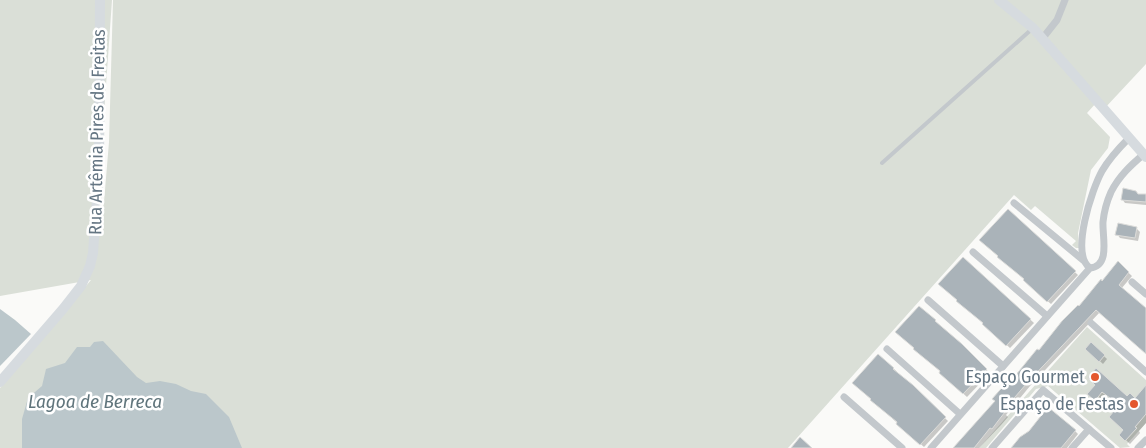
<svg xmlns="http://www.w3.org/2000/svg" width="1146" height="448" viewBox="0 0 1146 448" font-family="'Fira Sans Condensed',sans-serif">
<style>
.green{fill:#dadfd7}
.water{fill:#bbc7cb}
.shadow{fill:#0003}
.building{fill:#aab3b9;stroke:#dcdcda}
.lines{fill:none;stroke-linecap:round;stroke-linejoin:round}
.lane{stroke:#c3c8cc;stroke-width:4}
.street{stroke:#c3c8cc;stroke-width:7}
.secondary{stroke:#d6dbdf;stroke-width:10}
.poi-dot{fill:#e4572e;stroke:#fff;stroke-width:2}
.labels{text-anchor:middle;stroke-width:5;stroke-linejoin:round;paint-order:stroke}
.street-label{font-size:18px;fill:#657683;stroke:#fff}
.poi-label{font-size:18px;fill:#657683;stroke:#fff;text-anchor:end}
.water-label{font-size:19px;font-style:italic;fill:#60757c;stroke:#fff}
</style>
<rect width="100%" height="100%" fill="#fafaf8"/>
<!-- green -->
<g class="green">
<path d="M0,0H112L93,271L104,202L109,142L113,0H1146V64L1104,109L1097,102L1087,113L1110,137L1108,148L1091,170L1078,233L1079,248H1076L1072,245L1076,241L1035,206L1031,210L1014,195L788,448H0V388L91,280L0,296Z"/>
<path d="M1087,327L1146,380V423L1127,444L1130,447L1120,448L1048,386L1036,389L986,448H979Z"/>
</g>
<!-- water -->
<g class="water">
<path d="M0,309L15,320L31,334L0,366Z"/>
<path d="M103,341L137,377L146,383L160,381L176,384L191,391L206,394L229,417L242,448H22V419L28,398L42,386L46,369L65,363L77,347H90L94,342Z"/>
</g>
<!-- shadow -->
<g class="shadow">
<path d="M1139,195H1146V205L1125,203L1122,199Z"/>
<path d="M1008,211L1078,275L1051,304L1028,284Z"/>
<path d="M1136,228L1140,232L1138,241L1120,238L1117,234Z"/>
<path d="M963,258L1034,323L1010,348L984,324Z"/>
<path d="M1118,263L1132,276L1121,289L1146,311V353L1100,312L1030,386L1006,415L1008,417L1001,425L979,448H955L978,423L1015,378L1103,282Z"/>
<path d="M919,308L935,321L990,373L967,397L944,376Z"/>
<path d="M1091,344L1107,359L1103,364L1087,349Z"/>
<path d="M878,356L894,369L948,421L924,447L853,383Z"/>
<path d="M1096,385L1135,399L1146,392V423L1139,431L1140,433L1130,444L1121,435L1124,430L1120,406L1107,395L1099,404L1092,398Z"/>
<path d="M1030,431H1075L1078,434L1067,448H1012Z"/>
</g>
<!-- building -->
<g class="building">
<path d="M1123,188L1136,191L1138,194H1146V202L1121,200Z"/>
<path d="M1008,209L1076,271L1047,302L1023,280L1024,279L997,257L998,256L979,240Z"/>
<path d="M1118,223L1137,227L1135,238L1115,235Z"/>
<path d="M963,257L1031,319L1006,346L982,324L983,323L956,301L957,300L938,284Z"/>
<path d="M1118,261L1129,272L1119,285L1146,308V354L1096,310L1027,383L1003,411L1005,412L998,421L992,429L990,428L974,448H953L995,401L992,399L999,391L1014,375L1015,376L1037,349L1039,350L1062,321L1078,305L1079,306L1101,279L1102,281Z"/>
<path d="M919,306L936,320L935,321L962,344L987,369L963,394L939,373L940,371L913,349L914,348L895,332Z"/>
<path d="M1091,342L1105,355L1099,362L1085,349Z"/>
<path d="M878,354L894,368L893,369L913,385L946,417L920,445L896,424L897,422L870,400L871,399L852,383Z"/>
<path d="M1096,368L1127,396L1130,393L1135,398L1146,385V414L1135,427L1137,428L1125,441L1119,435L1123,430L1109,417L1119,405L1102,392L1095,401L1087,394L1095,385L1088,378Z"/>
<path d="M1048,407L1076,430L1061,448H1011L1020,437L1029,431Z"/>
<path d="M800,437L812,448H791Z"/>
</g>
<g class="lines">
<!-- lane -->
<path class="lane" d="M882,163L1033,28"/>
<!-- street -->
<g class="street">
<path d="M1042,39L1057,20L1065,0"/>
<path d="M1014,203L1083,260"/>
<path d="M973,252L1047,316"/>
<path d="M1090,268C1070,254 1092,189 1102,171C1109,159 1119,148 1129,138"/>
<path d="M1132,282L1146,294"/>
<path d="M928,300L1003,366"/>
<path d="M1091,323L1146,372"/>
<path d="M887,349L960,414"/>
<path d="M844,397L902,448"/>
<path d="M931,448L1090,268C1111,266 1102,236 1103,222C1104,212 1107,201 1111,192C1119,176 1131,165 1144,154"/>
<path d="M992,448L1043,390L1111,448"/>
<path d="M1072,448L1089,429"/>
<path d="M1138,448L1146,440"/>
</g>
<!-- secondary -->
<g class="secondary">
<path d="M999,0L1033,28L1146,157"/>
<path d="M0,382L63,309L81,286L90,266L93,253L99,172L100,0"/>
</g>
</g>
<!-- markers -->
<g class="poi-dot">
<circle cx="1095" cy="377" r="5"/>
<circle cx="1134" cy="404" r="5"/>
</g>
<g class="labels">
<!-- street labels -->
<g class="street-label">
<text transform="translate(97 132) rotate(-89)" y="6">Rua Artêmia Pires de Freitas</text>
</g>
<!-- poi labels -->
<g class="poi-label">
<text x="1085" y="383">Espaço Gourmet</text>
<text x="1124" y="410">Espaço de Festas</text>
</g>
<!-- water labels -->
<g class="water-label">
<text x="95" y="408">Lagoa de Berreca</text>
</g>
</g>
</svg>
